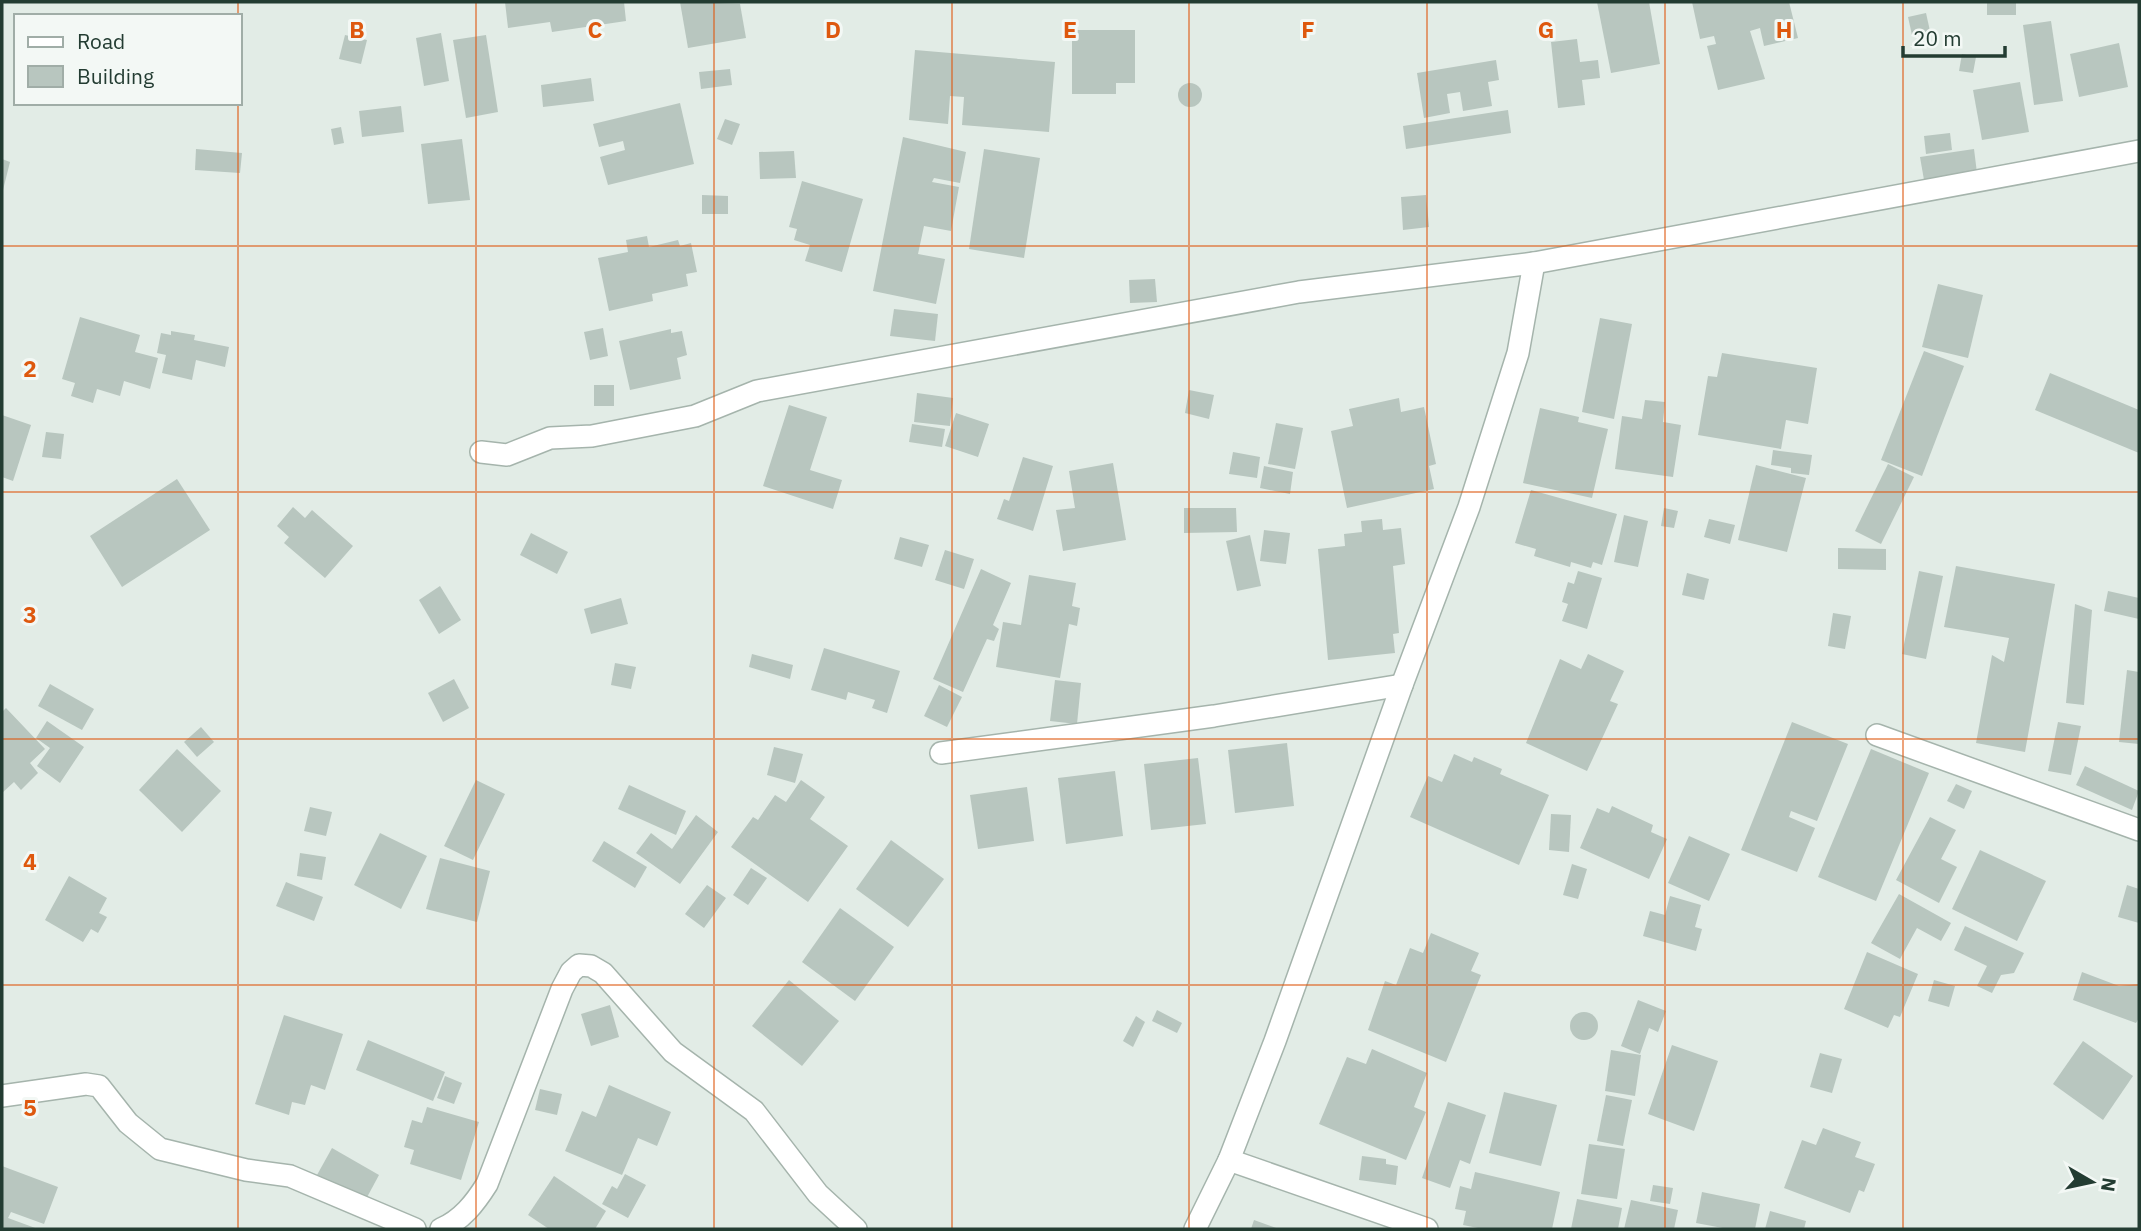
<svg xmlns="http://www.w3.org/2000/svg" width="2141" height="1231" viewBox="0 0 2141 1231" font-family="'IBM Plex Sans',sans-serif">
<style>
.building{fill:#b8c6bf}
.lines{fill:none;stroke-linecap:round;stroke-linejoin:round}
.street-casing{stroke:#a5b4ac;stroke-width:24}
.street{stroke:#fff;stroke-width:21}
.grid{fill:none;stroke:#de580e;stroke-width:2;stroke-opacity:0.55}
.grid-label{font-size:23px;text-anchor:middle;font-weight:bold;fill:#de580e;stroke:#f3f8f5;stroke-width:6;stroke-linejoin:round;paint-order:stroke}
</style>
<rect width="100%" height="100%" fill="#e2ece6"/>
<!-- building -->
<g class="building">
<path d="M505,2H624L626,21L552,32L550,22L508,28Z"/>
<path d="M680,2L740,4L746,38L688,48Z"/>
<path d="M1597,2H1649L1660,64L1611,73Z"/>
<path d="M1692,2H1789L1798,38L1764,46L1760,28L1750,31L1765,79L1718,90L1707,46L1716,44L1714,36L1700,39Z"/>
<rect x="1987" y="2" width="29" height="13"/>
<path d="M1926,13L1930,31L1912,35L1908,17Z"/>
<path d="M2051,21L2063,101L2034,105L2023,25Z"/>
<path d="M1072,30H1135V83H1116V94H1072Z"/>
<path d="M441,33L449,81L424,86L416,38Z"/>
<path d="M345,35L367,40L361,64L339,59Z"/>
<path d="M486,35L498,112L466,118L453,40Z"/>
<path d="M1577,39L1580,62L1598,60L1600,78L1582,80L1585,105L1558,108L1551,42Z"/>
<path d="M2119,43L2128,87L2079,97L2070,54Z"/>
<path d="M915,50L1055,62L1049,132L962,125L964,97L950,96L948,124L909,120Z"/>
<path d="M1962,54L1976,57L1973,73L1959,71Z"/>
<path d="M1496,60L1499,80L1488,82L1492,106L1463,111L1460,92L1447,94L1450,113L1424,118L1417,73Z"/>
<path d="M730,69L732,85L701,89L699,72Z"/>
<path d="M591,78L594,101L543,107L541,85Z"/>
<path d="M2020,82L2029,132L1982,140L1973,90Z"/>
<circle cx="1190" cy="95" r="12"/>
<path d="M680,103L694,164L608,185L600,157L625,150L623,141L599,147L593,124Z"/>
<path d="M401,106L404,132L362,137L359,111Z"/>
<path d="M1508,110L1511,133L1406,149L1403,126Z"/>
<path d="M725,119L740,124L732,145L717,139Z"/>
<path d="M341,127L344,143L334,145L331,129Z"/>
<path d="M1950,133L1952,150L1926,154L1924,136Z"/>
<path d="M903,137L966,152L960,183L934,178L932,182L959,187L951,231L924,226L918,254L945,259L936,304L873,291Z"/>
<path d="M462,139L470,200L428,204L421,144Z"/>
<path d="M196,149L242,153L240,173L195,170Z"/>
<path d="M984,149L1040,158L1024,258L969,249Z"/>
<path d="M1974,149L1977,173L1924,180L1920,157Z"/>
<path d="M794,151L796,178L760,179L759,152Z"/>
<path d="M2,159L10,162L3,190H2Z"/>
<path d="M802,181L863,199L842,272L805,261L810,245L794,240L797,229L789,227Z"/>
<path d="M702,195L728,196V214H702Z"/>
<path d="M1426,195L1429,227L1403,230L1401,197Z"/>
<path d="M647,236L649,247L678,240L680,246L691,243L697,272L686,274L688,286L652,294L653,301L609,311L598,258L628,252L626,240Z"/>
<path d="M1155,279L1157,302L1130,303L1129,280Z"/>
<path d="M1938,284L1983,295L1968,358L1922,347Z"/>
<path d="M894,309L938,314L935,341L890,336Z"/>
<path d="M80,317L140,335L135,352L158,358L150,389L124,381L120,396L97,389L93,403L71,396L75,383L62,379Z"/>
<path d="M1600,318L1632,324L1614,419L1582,412Z"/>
<path d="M603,328L608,356L590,360L584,332Z"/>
<path d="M671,329V333L682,331L687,355L677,358L681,379L630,390L619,341Z"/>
<path d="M171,331L195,335L194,340L229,347L225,367L196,360L192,380L162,373L166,355L157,353L161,333L171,335Z"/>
<path d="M1924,351L1964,366L1922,476L1881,460Z"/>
<path d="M1722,353L1817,368L1808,424L1786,420L1781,449L1698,435L1708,376L1717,377Z"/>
<path d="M2050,373L2139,410V453L2035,410Z"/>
<rect x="594" y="385" width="20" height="21"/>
<path d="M1189,390L1214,395L1209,419L1185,413Z"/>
<path d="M917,393L953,398L950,426L914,422Z"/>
<path d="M1399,398L1401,412L1424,407L1436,464L1429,466L1434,489L1347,508L1331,431L1353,426L1349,409Z"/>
<path d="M1645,400L1665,402L1663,422L1681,425L1673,477L1615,469L1622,416L1642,419Z"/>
<path d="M789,405L827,417L810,470L842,480L833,509L763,486Z"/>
<path d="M1540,408L1579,417L1578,422L1608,429L1592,498L1523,483Z"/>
<path d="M956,413L989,424L978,457L945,446Z"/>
<path d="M2,415L31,425L13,481L2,477Z"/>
<path d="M1276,423L1303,428L1295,469L1268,464Z"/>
<path d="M912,424L945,429L942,447L909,442Z"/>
<path d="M46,432L64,434L61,459L42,457Z"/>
<path d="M1773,450L1812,455L1809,475L1791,473V468L1771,465Z"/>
<path d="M1233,452L1260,457L1257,478L1229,474Z"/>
<path d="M1023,457L1053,466L1033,531L997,519L1004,499L1009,501Z"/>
<path d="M1113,463L1126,540L1063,551L1056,510L1075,508L1069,471Z"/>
<path d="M1888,464L1914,477L1881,544L1855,531Z"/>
<path d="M1756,465L1806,478L1787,552L1738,540Z"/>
<path d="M1264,466L1293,472L1290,494L1260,488Z"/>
<path d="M177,479L210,530L122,587L90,536Z"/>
<path d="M1531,490L1617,514L1602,565L1593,562L1591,568L1571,562L1570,567L1534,556L1536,549L1515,543Z"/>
<path d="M293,507L305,518L312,510L353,546L325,578L284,543L289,537L277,526Z"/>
<path d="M1184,508H1236L1237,532L1184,533Z"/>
<path d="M1664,508L1678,511L1674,528L1661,526Z"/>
<path d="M1624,515L1648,521L1638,567L1614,562Z"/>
<path d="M1382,519L1383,530L1401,528L1405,564L1393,566L1399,633L1393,634L1395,653L1328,660L1318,549L1345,546L1344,534L1362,532L1361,521Z"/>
<path d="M1709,519L1735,525L1730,544L1704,537Z"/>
<path d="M1264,530L1290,533L1286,564L1260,561Z"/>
<path d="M531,533L568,552L557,574L520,555Z"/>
<path d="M1250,535L1261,586L1237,591L1226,541Z"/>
<path d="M900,537L929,545L922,567L894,559Z"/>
<path d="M1838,548L1886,549V570L1838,569Z"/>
<path d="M945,550L974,559L964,589L935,580Z"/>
<path d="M1956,566L2055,584L2025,752L1976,743L1992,655L2004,662L2009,638L1944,627Z"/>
<path d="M981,569L1011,583L993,625L999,629L994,641L987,639L963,692L933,679Z"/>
<path d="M1578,571L1602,578L1587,629L1562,621L1568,604L1562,602L1568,582L1574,584Z"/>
<path d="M1919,571L1943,576L1926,659L1902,654Z"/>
<path d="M1687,573L1709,579L1704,600L1682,595Z"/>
<path d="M1029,575L1076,583L1072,606L1080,608L1077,626L1069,624L1060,678L996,667L1003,622L1021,625Z"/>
<path d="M440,586L461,620L439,634L419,600Z"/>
<path d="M2108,591L2139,598V619L2104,611Z"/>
<path d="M621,598L628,624L591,634L584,609Z"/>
<path d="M2075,604L2092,610L2084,705L2066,703Z"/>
<path d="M1833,613L1851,616L1845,649L1828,646Z"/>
<path d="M824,648L900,671L887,713L872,708L875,700L848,692L846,700L811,690Z"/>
<path d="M752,654L793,665L790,679L749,667Z"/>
<path d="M1588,654L1624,671L1610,701L1618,704L1587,771L1526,743L1560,659L1581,669Z"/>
<path d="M615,663L636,667L631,689L611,685Z"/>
<path d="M2127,670L2139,672V744L2119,742Z"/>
<path d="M454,679L469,708L443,722L428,693Z"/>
<path d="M1055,680L1081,683L1077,724L1050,721Z"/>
<path d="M50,684L94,709L82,730L38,706Z"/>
<path d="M939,685L962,697L947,727L924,716Z"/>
<path d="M6,708L45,749L30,763L38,773L21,790L14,782L2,793V712Z"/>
<path d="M47,721L84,747L60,783L37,766L50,748L36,738Z"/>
<path d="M1792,722L1848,744L1817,821L1791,811L1789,817L1815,828L1797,872L1741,850Z"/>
<path d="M2058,722L2081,726L2071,775L2048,771Z"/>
<path d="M201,727L214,742L197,757L184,742Z"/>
<path d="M1287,743L1294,806L1235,813L1228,750Z"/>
<path d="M774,747L803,754L795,783L767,775Z"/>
<path d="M177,749L221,791L182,832L139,790Z"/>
<path d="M1871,749L1929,773L1876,901L1818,877Z"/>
<path d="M1454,754L1472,762L1474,757L1502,769L1500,774L1549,795L1519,865L1410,817L1428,776L1442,782Z"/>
<path d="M1198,758L1206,824L1151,830L1144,764Z"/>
<path d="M2085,766L2139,791L2132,810L2076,785Z"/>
<path d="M1115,771L1123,836L1066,844L1058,778Z"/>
<path d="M476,780L505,794L473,860L444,846Z"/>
<path d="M801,780L825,797L810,819L848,846L808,902L731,847L753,817L758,820L775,795L786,802Z"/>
<path d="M1956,784L1972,791L1964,809L1947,801Z"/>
<path d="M629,785L686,811L676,835L618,809Z"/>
<path d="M1027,787L1034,841L978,849L970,795Z"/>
<path d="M1612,806L1653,825L1651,832L1667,839L1649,879L1580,848L1597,808L1609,813Z"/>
<path d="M310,807L332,812L326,836L304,831Z"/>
<path d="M1551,814L1571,815L1569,852L1549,850Z"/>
<path d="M696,815L718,832L680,884L636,853L651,833L672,849Z"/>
<path d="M1930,817L1956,830L1941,859L1957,867L1939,903L1896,880Z"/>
<path d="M380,833L427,856L401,909L354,885Z"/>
<path d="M1689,836L1730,854L1709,901L1668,883Z"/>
<path d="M891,840L944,879L908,927L856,889Z"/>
<path d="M604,841L647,867L635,888L592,861Z"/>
<path d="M1980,850L2046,881L2017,941L1952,909Z"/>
<path d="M300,853L326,857L322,880L297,876Z"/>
<path d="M440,858L490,871L477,922L426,909Z"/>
<path d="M1572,864L1587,869L1578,899L1563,895Z"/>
<path d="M751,868L767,878L748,905L733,895Z"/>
<path d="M69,876L107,898L99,913L107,917L98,933L91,929L83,942L45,920Z"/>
<path d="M286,882L323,897L314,921L276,906Z"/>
<path d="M707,885L726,898L704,928L685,914Z"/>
<path d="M2127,885L2139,889V923L2118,917Z"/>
<path d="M1899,894L1951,923L1941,941L1917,928L1900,959L1871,943Z"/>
<path d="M1670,896L1701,905L1695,927L1702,929L1696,951L1643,936L1650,911L1665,915Z"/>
<path d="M840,908L894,947L855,1001L802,962Z"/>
<path d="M1965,926L2024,953L2014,973L2001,975L1992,993L1977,986L1987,966L1954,950Z"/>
<path d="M1431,933L1479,953L1471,971L1481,975L1446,1062L1368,1030L1385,981L1396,985L1410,948L1423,953Z"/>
<path d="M1867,952L1918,974L1900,1017L1894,1015L1888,1028L1844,1009Z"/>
<path d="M2082,972L2119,986L2139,984V1018L2136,1023L2073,1000Z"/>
<path d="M789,980L839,1021L802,1066L752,1026Z"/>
<path d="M1934,980L1955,986L1949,1007L1928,1001Z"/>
<path d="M1638,1000L1666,1011L1658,1032L1649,1028L1640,1054L1621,1046Z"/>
<path d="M610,1005L619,1037L591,1046L581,1014Z"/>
<path d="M1157,1010L1182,1023L1177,1033L1152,1021Z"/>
<circle cx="1584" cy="1026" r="14"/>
<path d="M284,1015L343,1034L325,1090L311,1085L305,1105L292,1102L289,1115L255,1104Z"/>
<path d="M1136,1016L1145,1022L1133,1047L1123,1041Z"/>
<path d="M368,1040L445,1072L433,1101L356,1070Z"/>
<path d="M2083,1041L2133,1076L2103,1120L2053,1084Z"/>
<path d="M1672,1045L1718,1061L1694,1131L1648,1114Z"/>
<path d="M1372,1049L1427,1073L1414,1107L1426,1112L1406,1160L1319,1124L1347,1057L1366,1064Z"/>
<path d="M1611,1050L1641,1055L1635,1096L1605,1091Z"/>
<path d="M1820,1053L1842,1059L1832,1093L1810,1087Z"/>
<path d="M445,1076L462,1083L454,1104L437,1098Z"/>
<path d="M609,1085L671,1112L657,1146L638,1138L622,1175L565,1151L582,1111L596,1117Z"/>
<path d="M540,1089L562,1094L557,1115L535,1110Z"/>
<path d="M1504,1092L1557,1105L1541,1166L1489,1153Z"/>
<path d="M1606,1095L1632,1100L1623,1146L1597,1141Z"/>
<path d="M1448,1102L1486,1115L1470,1164L1460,1160L1450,1188L1422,1178Z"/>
<path d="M427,1107L479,1122L461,1180L410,1164L414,1150L404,1147L412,1120L422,1123Z"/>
<path d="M1823,1128L1861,1142L1855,1157L1875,1164L1864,1192L1859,1190L1850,1213L1784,1188L1802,1140L1816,1145Z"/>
<path d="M1589,1144L1625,1149L1617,1199L1581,1194Z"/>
<path d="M332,1148L379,1175L365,1201L317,1175Z"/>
<path d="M1362,1156L1386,1159V1164L1398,1166L1396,1185L1359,1180Z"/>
<path d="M2,1166L58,1187L44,1224L11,1212L8,1218L38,1229H2Z"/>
<path d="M1475,1172L1560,1192L1552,1229H1483L1463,1225L1466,1211L1455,1209L1460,1186L1471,1189Z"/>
<path d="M625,1174L646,1185L628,1218L602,1204L612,1186L617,1189Z"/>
<path d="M554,1176L606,1211L595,1229H549L528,1215Z"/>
<path d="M1653,1185L1673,1188L1670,1204L1650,1201Z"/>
<path d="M1702,1192L1760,1204L1755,1229H1728L1696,1223Z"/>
<path d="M1577,1199L1622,1208L1618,1229H1571Z"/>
<path d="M1631,1200L1678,1210L1674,1229H1624Z"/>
<path d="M1770,1211L1806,1221L1804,1229H1765Z"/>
<path d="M1254,1220L1279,1229H1251Z"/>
</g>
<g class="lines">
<!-- street casing -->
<g class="street-casing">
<g id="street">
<path d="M481,452L507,455L550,438L592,436L695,416L757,391L1299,292L1534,263L2139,151"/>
<path d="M1877,735L2139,830"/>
<path d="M941,753L1214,716L1402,685"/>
<path d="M2,1096L86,1084L99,1086L128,1123L160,1149L246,1170L290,1176L415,1229"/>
<path d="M1229,1160L1427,1229"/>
<path d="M441,1229C462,1220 475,1203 487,1184L562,989L571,972L579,965L591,966L603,973L673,1052L754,1111L818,1194L856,1229"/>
<path d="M1195,1229L1229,1160L1275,1041L1402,685L1469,507L1518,353L1534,263"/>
</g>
</g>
<!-- street -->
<use href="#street" class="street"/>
</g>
<!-- grid -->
<path class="grid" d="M238,2V16M476,2V1229M714,2V1229M952,2V1229M1189,2V1229M1427,2V1229M1665,2V1229M1903,2V1229M238,103V1229M2,246H2139M2,492H2139M2,739H2139M2,985H2139"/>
<g class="grid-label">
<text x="357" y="38">B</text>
<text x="595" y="38">C</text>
<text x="833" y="38">D</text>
<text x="1070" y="38">E</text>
<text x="1308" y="38">F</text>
<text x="1546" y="38">G</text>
<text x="1784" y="38">H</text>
<text x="30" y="377">2</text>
<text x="30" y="623">3</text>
<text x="30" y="870">4</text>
<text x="30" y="1116">5</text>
</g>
<!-- border -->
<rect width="2141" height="1231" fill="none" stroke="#233c32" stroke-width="7"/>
<!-- legend -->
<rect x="14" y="14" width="228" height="91" fill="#f3f8f5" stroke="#a0ada7" stroke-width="2"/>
<rect x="28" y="37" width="35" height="10" fill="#ffffff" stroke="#a0ada7" stroke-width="2"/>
<text x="77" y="49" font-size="21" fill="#233c32">Road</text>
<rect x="28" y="66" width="35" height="21" fill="#b8c6bf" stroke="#a0ada7" stroke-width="2"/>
<text x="77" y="84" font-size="21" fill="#233c32">Building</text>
<!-- north arrow -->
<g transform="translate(2092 1182) rotate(99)" stroke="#f3f8f5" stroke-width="5" paint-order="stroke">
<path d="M0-5L12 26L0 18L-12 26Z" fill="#233c32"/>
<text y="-10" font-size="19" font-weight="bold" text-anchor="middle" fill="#233c32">N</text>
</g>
<!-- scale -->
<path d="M1903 46v10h102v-10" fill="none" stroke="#233c32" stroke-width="3.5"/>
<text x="1913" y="46" font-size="21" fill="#233c32" stroke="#f3f8f5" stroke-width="5" paint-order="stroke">20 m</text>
</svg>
